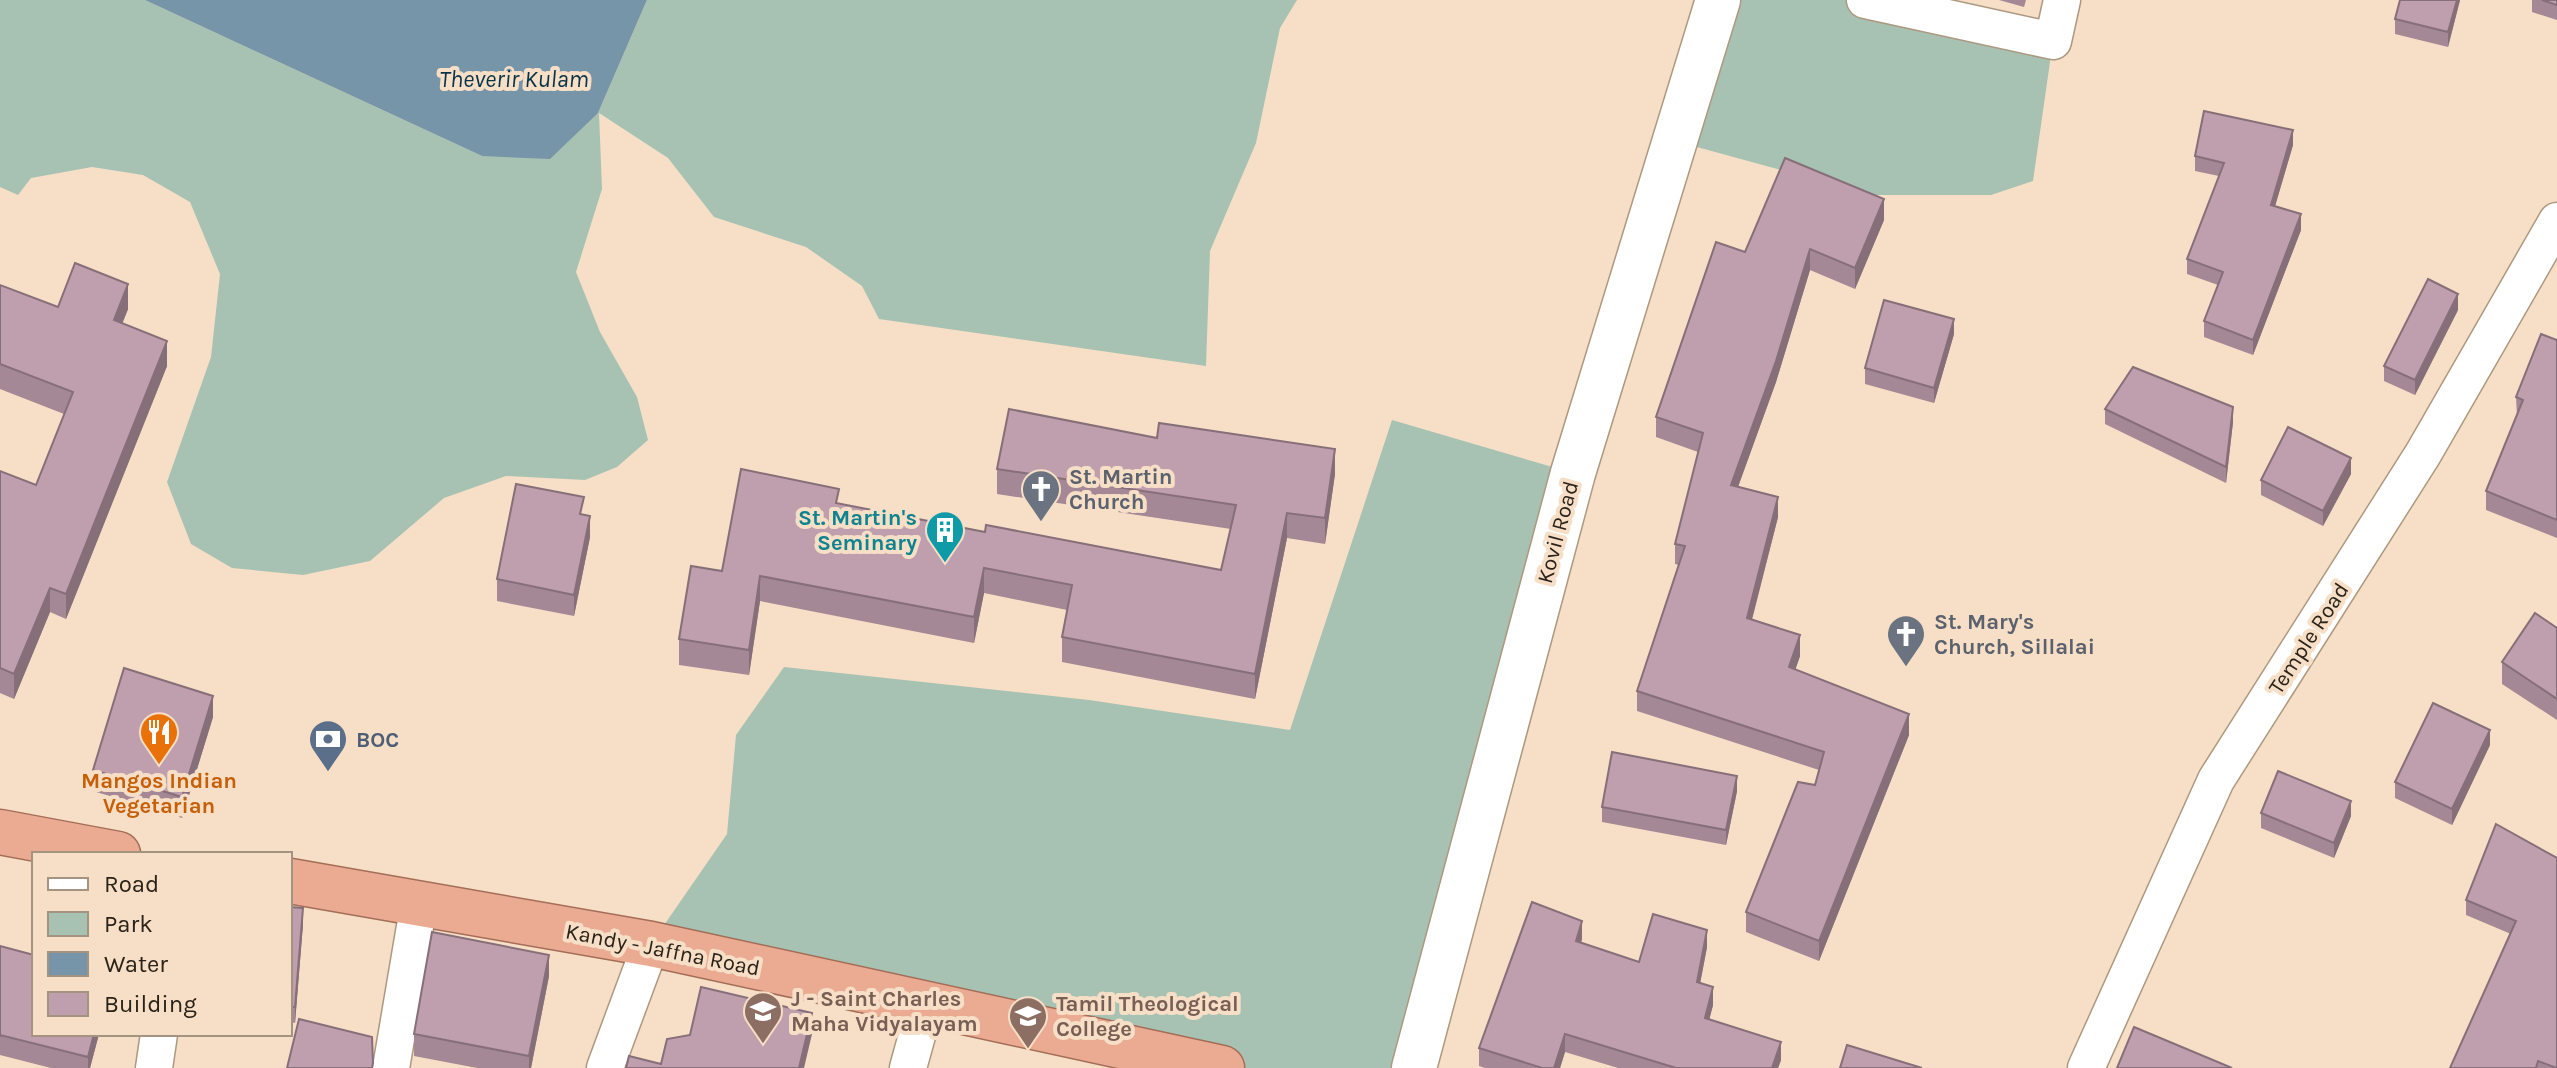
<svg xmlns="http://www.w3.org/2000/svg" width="2557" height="1068" viewBox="0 0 2557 1068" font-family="Karla,sans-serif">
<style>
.green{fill:#a7c2b3}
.water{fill:#7795a8}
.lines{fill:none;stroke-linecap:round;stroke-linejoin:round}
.minor-casing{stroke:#ad9880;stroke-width:39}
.tertiary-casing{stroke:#ad9880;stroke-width:47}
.trunk-casing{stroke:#a46d57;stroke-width:47}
.minor{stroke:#fff;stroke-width:36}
.tertiary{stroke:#fff;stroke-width:44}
.trunk{stroke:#ebab93;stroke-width:44}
.wall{fill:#a48895}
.shaded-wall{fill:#866f79}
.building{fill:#bf9ead;stroke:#866f79;stroke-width:2}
.labels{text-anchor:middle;stroke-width:8;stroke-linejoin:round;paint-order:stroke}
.worship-label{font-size:22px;font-weight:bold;fill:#5b616d;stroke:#f6dfc6;text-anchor:start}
.culture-label{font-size:22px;font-weight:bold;fill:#0d838f;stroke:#f6dfc6;text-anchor:end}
.street-label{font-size:22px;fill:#2a2219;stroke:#f6dfc6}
.service-label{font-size:22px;font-weight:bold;fill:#4e5e75;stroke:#f6dfc6;text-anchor:start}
.food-label{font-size:22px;font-weight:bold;fill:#c56008;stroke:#f6dfc6}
.education-label{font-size:22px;font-weight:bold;fill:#785e54;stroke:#f6dfc6;text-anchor:start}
.water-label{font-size:24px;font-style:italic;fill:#073247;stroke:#f6dfc6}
</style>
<rect width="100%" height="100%" fill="#f6dfc6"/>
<!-- green -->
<g class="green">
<path d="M0,0H145L482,156L598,113L647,0H1297L1280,28L1256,143L1210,251L1206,366L879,319L862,286L806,247L714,217L668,158L599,113L602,189L576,272L600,332L637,397L648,440L617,467L585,480L506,476L444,498L370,561L303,575L232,568L191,544L167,482L211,357L220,274L190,202L143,175L92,167L31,178L18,195L0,187Z"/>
<path d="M1718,0H1865L2053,41L2033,181L1991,195H1872L1675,141Z"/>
<path d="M1392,420L1573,473L1414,1068H1222L651,944L727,834L736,735L784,667L1089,700L1290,730Z"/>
</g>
<!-- water -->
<path class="water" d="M145,0H647L598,113L550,159L482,156Z"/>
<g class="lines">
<!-- minor casing -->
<g class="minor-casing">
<g id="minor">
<path d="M1865,0L2053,41L2062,0"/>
<path d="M154,1068L159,1034"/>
<path d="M391,1068L419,903"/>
<path d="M605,1068L651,944"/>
<path d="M908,1068L926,1003"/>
<path d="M2086,1068L2216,780L2423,454L2557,221"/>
</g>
</g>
<!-- tertiary casing -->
<g class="tertiary-casing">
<path id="tertiary" d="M1414,1068L1573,473L1718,0"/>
</g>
<!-- trunk casing -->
<g class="trunk-casing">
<g id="trunk">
<path d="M0,832L118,854"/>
<path d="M290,881L651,944L1222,1068"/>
</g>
</g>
<!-- minor -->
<use href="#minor" class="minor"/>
<!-- tertiary -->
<use href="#tertiary" class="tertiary"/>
<!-- trunk -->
<use href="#trunk" class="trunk"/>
</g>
<!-- wall -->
<g class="wall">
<path d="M1999,0H2026L2024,7Z"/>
<path d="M2400,0H2460L2448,47L2395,34V19Z"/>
<path d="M2532,0H2557V20L2532,12Z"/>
<path d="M2293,145L2275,206L2301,230L2253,355L2204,337V321L2218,285L2187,274V259L2219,176L2195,171V156Z"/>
<path d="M1884,220L1855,289L1810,270L1776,382L1738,487L1778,517L1752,620L1800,656L1795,670L1909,735L1819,961L1746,932V912L1815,785L1819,770L1637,711V691L1679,565L1675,564V544L1698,452L1656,437V417L1745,252Z"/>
<path d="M0,285L58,307L128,309L122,323L167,366L66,619L50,612L14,699L0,693V471L36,485L64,414L0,389Z"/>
<path d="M2458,310L2415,395L2384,381V366Z"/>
<path d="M1954,334L1934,403L1865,384V368Z"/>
<path d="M2557,340V538L2486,510V491L2517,416L2516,397Z"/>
<path d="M2105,409L2233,422L2226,483L2105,424Z"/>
<path d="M997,469L1335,474L1325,544L1287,538L1255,699L1062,662V637L1067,610L984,593L974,643L760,601L749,675L679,665V639L722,571L839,504L985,532L1221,570L1231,529L997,494Z"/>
<path d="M2351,474L2323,526L2261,495V480Z"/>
<path d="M584,514L590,537L574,616L497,601V579Z"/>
<path d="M2557,628V720L2502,684V662Z"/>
<path d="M213,717L182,818L93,791V770Z"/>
<path d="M2490,745L2452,825L2395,798V782Z"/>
<path d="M1737,791L1726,845L1602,822V807Z"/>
<path d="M2261,813L2351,816L2334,858L2261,828Z"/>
<path d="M2496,824L2557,1068H2450L2511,934L2466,915V900Z"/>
<path d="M290,907L303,924L295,1023L290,1022Z"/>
<path d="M1582,939L1581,943L1639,962L1707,947L1700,983L1713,1005L1709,1020L1781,1060L1778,1068H1618L1565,1052L1560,1068H1485L1479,1066V1048Z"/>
<path d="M0,946L34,1034H99L90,1068H51L0,1055V1058Z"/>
<path d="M549,976L531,1068H477L414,1056V1034Z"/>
</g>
<!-- shaded-wall -->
<g class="shaded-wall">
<path d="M2457,0H2460L2448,47V32Z"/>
<path d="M2293,130V145L2271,220V205Z"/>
<path d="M1884,199V220L1855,289V268Z"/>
<path d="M2301,214V230L2253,355V340Z"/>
<path d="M1810,249V270L1776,382L1731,506V485Z"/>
<path d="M128,284V309L114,345V320Z"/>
<path d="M2458,294V310L2415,395V380Z"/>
<path d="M1954,319V334L1934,403V388Z"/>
<path d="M167,341V366L66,619V594Z"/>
<path d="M2233,407V422L2226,483V467Z"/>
<path d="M1335,449V474L1325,544V518Z"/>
<path d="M2351,458V474L2323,526V511Z"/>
<path d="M1778,497V517L1747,638V618Z"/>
<path d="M1287,513V538L1255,699V674Z"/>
<path d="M590,516V537L574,616V595Z"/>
<path d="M984,568V593L974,643V617Z"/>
<path d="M760,576V601L749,675V650Z"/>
<path d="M50,588V612L14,699V674Z"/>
<path d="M1800,635V656L1789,688V667Z"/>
<path d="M213,696V717L182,818V797Z"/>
<path d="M1909,714V735L1819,961V941Z"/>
<path d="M2490,730V745L2452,825V809Z"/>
<path d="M1737,776V791L1726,845V830Z"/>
<path d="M2351,801V816L2334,858V843Z"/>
<path d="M303,908V924L295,1023V1007Z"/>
<path d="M1582,921V939L1576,959V941Z"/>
<path d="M1707,930V947L1697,1000V982Z"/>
<path d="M549,955V976L531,1068H529V1056Z"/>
<path d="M1713,987V1005L1705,1036V1018Z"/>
<path d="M812,1013V1034L804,1068H799Z"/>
<path d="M94,1034H99L90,1068H88V1057Z"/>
<path d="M1565,1034V1052L1560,1068H1554Z"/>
<path d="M1781,1042V1060L1778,1068H1772Z"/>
</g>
<!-- building -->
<g class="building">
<path d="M2400,0H2457L2448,32L2395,19Z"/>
<path d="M2542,0H2557V5Z"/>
<path d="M2204,111L2293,130L2271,205L2301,214L2253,340L2204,321L2223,272L2187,259L2224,163L2195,156Z"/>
<path d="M1785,158L1884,199L1855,268L1810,249L1776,361L1731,485L1778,497L1747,618L1800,635L1789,667L1909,714L1819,941L1746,912L1798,782L1815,785L1824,752L1637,691L1685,546L1675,544L1703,433L1656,417L1716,242L1745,252Z"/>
<path d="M75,263L128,284L114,320L167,341L66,594L50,588L14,674L0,668V471L36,485L73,392L0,364V285L58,307Z"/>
<path d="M2428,279L2458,294L2415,380L2384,366Z"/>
<path d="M1884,300L1954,319L1934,388L1865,368Z"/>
<path d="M2541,334L2557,340V520L2486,491L2523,400L2516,397Z"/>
<path d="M2133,367L2233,407L2226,467L2105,409Z"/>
<path d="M1009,409L1157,438L1159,423L1335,449L1325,518L1287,513L1255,674L1062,637L1072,585L984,568L974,617L760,576L749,650L679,639L691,566L722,571L741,469L839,489L836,503L985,532L986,525L1221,570L1236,505L997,469Z"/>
<path d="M2288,427L2351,458L2323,511L2261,480Z"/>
<path d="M516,484L584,497L580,514L590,516L574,595L497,579Z"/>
<path d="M2535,613L2557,628V699L2502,662Z"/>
<path d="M124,668L213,696L182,797L93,770Z"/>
<path d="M2433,703L2490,730L2452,809L2395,782Z"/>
<path d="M1612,752L1737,776L1726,830L1602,807Z"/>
<path d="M2278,771L2351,801L2334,843L2261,813Z"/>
<path d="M2496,824L2557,858V1068L2538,1061L2536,1068H2450L2516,921L2466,900Z"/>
<path d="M1532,902L1582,921L1576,941L1639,962L1653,914L1707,930L1697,982L1713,987L1705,1018L1781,1042L1772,1068H1676L1565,1034L1554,1068H1542L1479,1048Z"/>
<path d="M290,907L303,908L295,1007H290Z"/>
<path d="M432,932L549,955L529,1056L414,1034Z"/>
<path d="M0,946L34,955V1034H94L88,1057L0,1035V1037Z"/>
<path d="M701,987L812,1013L799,1068H626L629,1056L661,1064L667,1039L690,1035Z"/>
<path d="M299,1019L372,1037L373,1063L372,1068H287Z"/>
<path d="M2134,1027L2232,1068H2117Z"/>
<path d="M1847,1045L1922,1068H1840Z"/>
</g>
<!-- icons -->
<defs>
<g id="church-pin" transform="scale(2)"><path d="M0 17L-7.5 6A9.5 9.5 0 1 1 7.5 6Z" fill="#6b7280" stroke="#f6dfc6"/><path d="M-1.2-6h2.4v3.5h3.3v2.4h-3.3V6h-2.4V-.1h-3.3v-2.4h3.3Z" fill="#fff"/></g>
<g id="building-pin" transform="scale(2)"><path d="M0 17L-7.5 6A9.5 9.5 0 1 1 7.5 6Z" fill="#0f9aa8" stroke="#f6dfc6"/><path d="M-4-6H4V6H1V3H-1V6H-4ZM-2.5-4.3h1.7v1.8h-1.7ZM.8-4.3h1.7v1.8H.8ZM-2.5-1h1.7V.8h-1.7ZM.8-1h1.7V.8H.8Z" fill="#fff"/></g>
<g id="restaurant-pin" transform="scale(2)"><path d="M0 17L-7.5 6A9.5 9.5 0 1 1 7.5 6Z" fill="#e8710a" stroke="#f6dfc6"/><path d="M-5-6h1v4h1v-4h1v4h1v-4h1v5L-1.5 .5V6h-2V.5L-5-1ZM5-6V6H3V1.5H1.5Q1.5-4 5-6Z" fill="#fff"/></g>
<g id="bank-pin" transform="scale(2)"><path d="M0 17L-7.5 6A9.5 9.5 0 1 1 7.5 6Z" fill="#5c6f8a" stroke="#f6dfc6"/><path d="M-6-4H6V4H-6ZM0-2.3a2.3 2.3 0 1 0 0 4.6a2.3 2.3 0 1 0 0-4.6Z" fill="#fff"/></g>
<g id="school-pin" transform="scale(2)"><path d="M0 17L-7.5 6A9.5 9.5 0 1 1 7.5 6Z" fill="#8d6e63" stroke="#f6dfc6"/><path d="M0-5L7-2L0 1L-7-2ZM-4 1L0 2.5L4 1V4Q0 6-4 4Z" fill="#fff"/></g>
<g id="university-pin" transform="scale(2)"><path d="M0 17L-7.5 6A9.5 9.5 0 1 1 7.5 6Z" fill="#8d6e63" stroke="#f6dfc6"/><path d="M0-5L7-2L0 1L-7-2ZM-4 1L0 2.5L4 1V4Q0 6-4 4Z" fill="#fff"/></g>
</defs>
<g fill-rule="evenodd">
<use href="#church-pin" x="1041" y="489"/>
<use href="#building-pin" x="945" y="530"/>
<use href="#church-pin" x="1906" y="634"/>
<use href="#restaurant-pin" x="159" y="732"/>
<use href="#bank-pin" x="328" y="739"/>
<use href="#school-pin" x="763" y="1011"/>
<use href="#university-pin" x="1028" y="1016"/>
</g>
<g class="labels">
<!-- worship labels -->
<g class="worship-label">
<text x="1069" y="484">St. Martin<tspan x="1069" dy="25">Church</tspan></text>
<text x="1934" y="629">St. Mary's<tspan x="1934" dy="25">Church, Sillalai</tspan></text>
</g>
<!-- culture labels -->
<g class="culture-label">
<text x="917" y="525">St. Martin's<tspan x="917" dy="25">Seminary</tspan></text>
</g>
<!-- street labels -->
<g class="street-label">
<text transform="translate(1557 532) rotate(-75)" y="8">Kovil Road</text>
<text transform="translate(2308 638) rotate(-57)" y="8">Temple Road</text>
<text transform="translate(663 949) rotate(11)" y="8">Kandy - Jaffna Road</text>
</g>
<!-- service labels -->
<g class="service-label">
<text x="356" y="747">BOC</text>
</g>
<!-- food labels -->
<g class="food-label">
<text x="159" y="788">Mangos Indian<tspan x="159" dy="25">Vegetarian</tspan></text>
</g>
<!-- education labels -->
<g class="education-label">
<text x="791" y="1006">J - Saint Charles<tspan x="791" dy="25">Maha Vidyalayam</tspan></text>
<text x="1056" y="1011">Tamil Theological<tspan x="1056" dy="25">College</tspan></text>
</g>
<!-- water labels -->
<g class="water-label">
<text x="514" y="87">Theverir Kulam</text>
</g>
</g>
<!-- legend -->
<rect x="32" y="852" width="260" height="184" fill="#f6dfc6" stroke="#a49381" stroke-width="2"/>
<rect x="48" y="878" width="40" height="12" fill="#ffffff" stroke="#a49381" stroke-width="2"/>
<text x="104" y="892" font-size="24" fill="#2a2219">Road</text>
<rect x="48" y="912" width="40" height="24" fill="#a7c2b3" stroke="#a49381" stroke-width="2"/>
<text x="104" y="932" font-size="24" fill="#2a2219">Park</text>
<rect x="48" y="952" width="40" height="24" fill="#7795a8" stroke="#a49381" stroke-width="2"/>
<text x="104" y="972" font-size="24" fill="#2a2219">Water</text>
<rect x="48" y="992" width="40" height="24" fill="#bf9ead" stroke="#a49381" stroke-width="2"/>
<text x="104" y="1012" font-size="24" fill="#2a2219">Building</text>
</svg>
